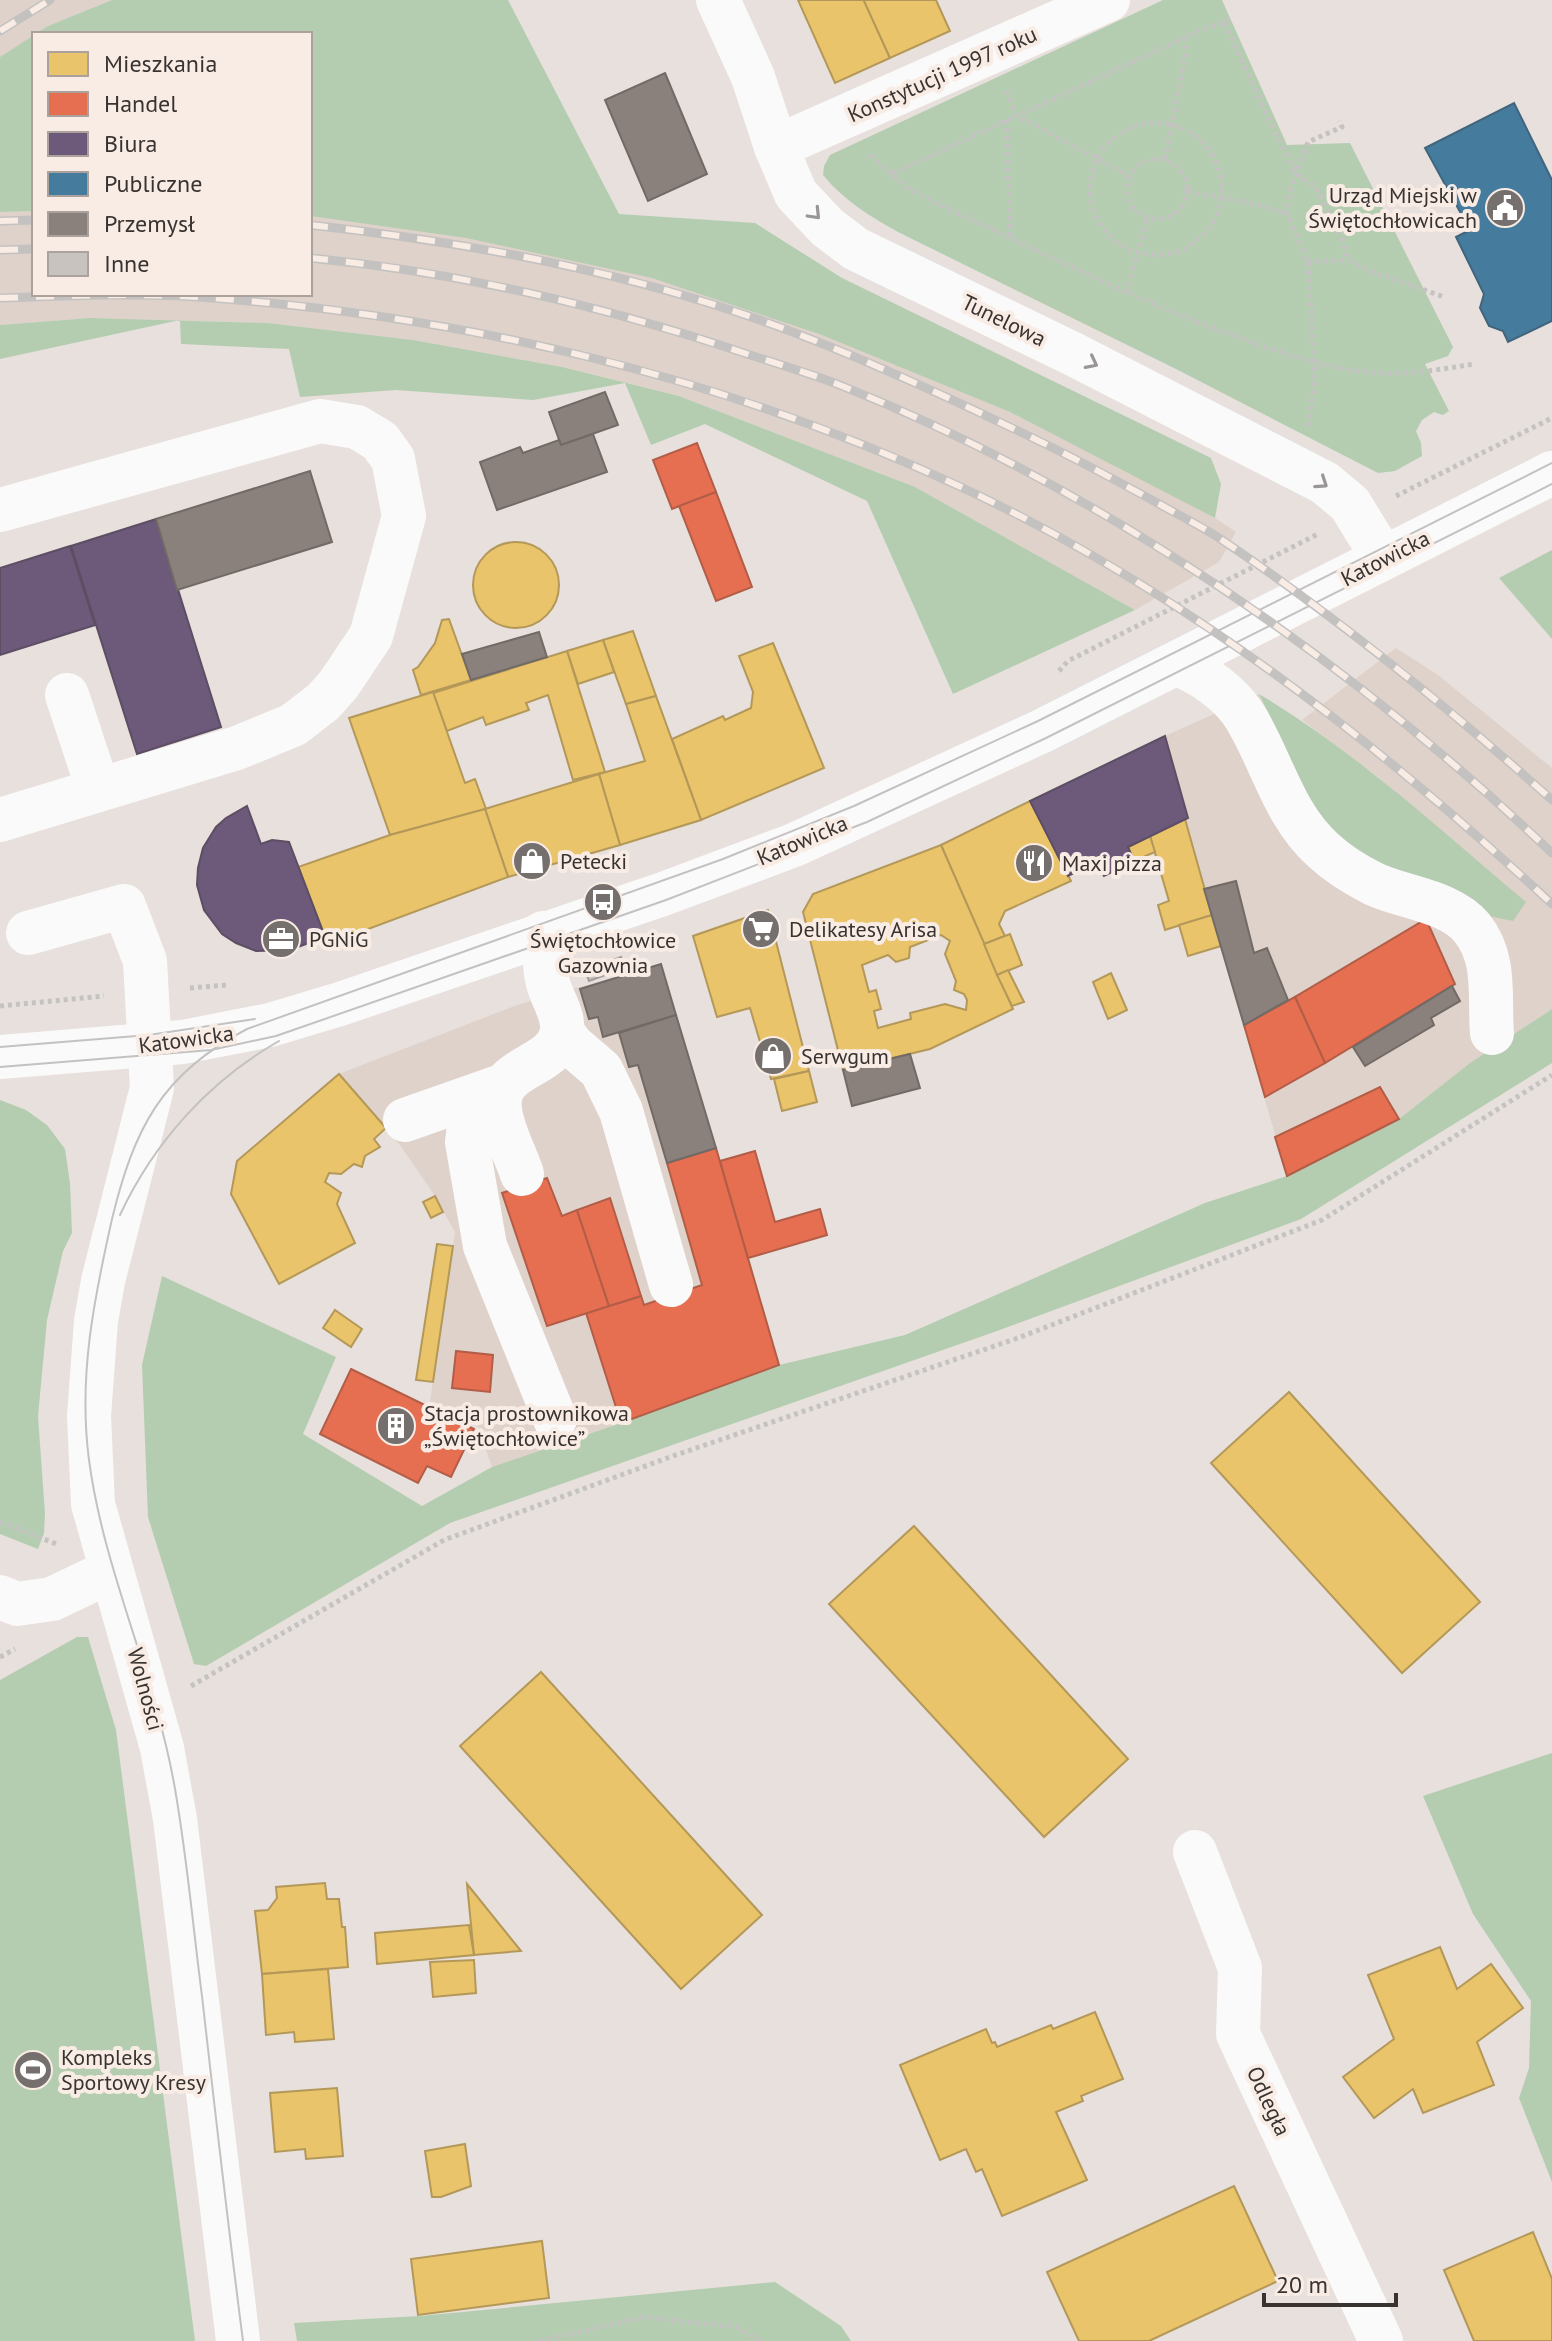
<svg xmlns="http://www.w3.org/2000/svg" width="1552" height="2341" viewBox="0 0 1552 2341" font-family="'PT Sans',sans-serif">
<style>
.built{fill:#dfd2ca}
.green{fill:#b4cdb0}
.homes{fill:#e9c46a;stroke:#b49859;stroke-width:2;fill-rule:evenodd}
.shops{fill:#e76f51;stroke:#b25d47;stroke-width:2}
.offices{fill:#6d597a;stroke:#5d4e64;stroke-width:2}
.public{fill:#457b9d;stroke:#41657d;stroke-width:2}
.industry{fill:#8a817c;stroke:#716a66;stroke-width:2}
.building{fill:#c8c3bf;stroke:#a19c99;stroke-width:2}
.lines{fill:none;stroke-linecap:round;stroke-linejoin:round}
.path{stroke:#c4c3c2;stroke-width:5;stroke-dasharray:4 4;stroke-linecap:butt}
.minor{stroke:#fbfafa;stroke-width:44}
.tram{stroke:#c4c2c1;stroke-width:2}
.rail-casing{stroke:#c4c2c1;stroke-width:9}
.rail{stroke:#f8ece5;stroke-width:6;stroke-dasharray:18;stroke-linecap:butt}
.oneway{stroke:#9a9696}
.labels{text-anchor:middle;stroke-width:8;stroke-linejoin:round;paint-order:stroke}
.street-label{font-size:22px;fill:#383331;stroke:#f8ece5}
.poi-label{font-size:22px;fill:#383331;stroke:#f8ece5;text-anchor:start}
</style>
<rect width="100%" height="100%" fill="#e7e0dc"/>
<!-- built -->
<g class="built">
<path d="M0,0H112L48,26L0,57Z"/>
<path d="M34,211V294H310V216L466,238L652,277L819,334L1010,412L1197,506L1236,532L1219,562L1135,610L915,487L679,396L562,367L413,340L268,323L90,318L0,325V212Z"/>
<path d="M1396,648L1438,675L1552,768V1009L1470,1063L1399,1119L1287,1176L1204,889L1185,819L1188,817L1165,736L1259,694L1269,718L1471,856L1377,776L1302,720Z"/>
<path d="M661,964L779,1365L621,1423L492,1467L474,1415L460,1422L430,1401L455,1232L435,1196L400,1145L339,1074L517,1005Z"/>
</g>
<!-- green -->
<g class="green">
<path d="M112,0H508L619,214L755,223L842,278L1211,458L1221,484L1215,518L1010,412L819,334L652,278L466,238L310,216V34H35L48,26Z"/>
<path d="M1163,0H1222L1287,145L1350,143L1453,347L1448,356L1425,364L1449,411L1443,415L1434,412L1422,420L1416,431L1421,443L1422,456L1395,471L1378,473L1178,370L898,232C871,217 843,200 823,175L824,166L830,155Z"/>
<path d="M34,35V211L0,212V57Z"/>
<path d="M90,318L268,323L413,340L562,367L679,396L915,487L1135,610L953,694L867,501L705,424L651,445L625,383L533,400L396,390L300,397L289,349L181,344L180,320L0,359V325Z"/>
<path d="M1552,550V639L1499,578Z"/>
<path d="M1259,694C1357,752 1440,830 1526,902L1513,921L1488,916L1378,869L1320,820Z"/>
<path d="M1552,1009V1063L1301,1219L997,1331L450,1523L206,1666L194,1664L148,1517L142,1365L162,1276L336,1357L303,1434L422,1506L492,1467L621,1423L779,1365L905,1335L1205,1203L1287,1176L1399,1119L1470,1063Z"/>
<path d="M0,1100L26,1110L47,1125L65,1149L70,1183L72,1233L63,1251L47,1320L38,1416L45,1514L44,1533L38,1549L0,1534Z"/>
<path d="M77,1637H88L116,1730L195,2341H0V1680Z"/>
<path d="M1552,1753V2182L1519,2098L1529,2068L1531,2001L1473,1914L1423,1796Z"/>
<path d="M775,2282L841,2326L851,2341H297L294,2323L420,2316Z"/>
</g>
<!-- homes -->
<g class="homes">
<path d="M798,0H864L890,58L835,83Z"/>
<path d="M866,0H936L950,31L890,58L864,1Z"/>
<circle cx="516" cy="585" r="43"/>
<path d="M449,619L471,680L421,695L413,670L418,667L435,643L442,620Z"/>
<path d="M633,631L656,696L626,704L603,640Z"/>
<path d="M603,640L614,672L578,684L567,651Z"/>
<path d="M773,643L824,768L701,820L672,739L723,716L725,720L751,708L753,692L739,656Z"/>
<path d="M567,651L605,772L573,780L548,695L526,703L529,710L486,725L483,717L447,731L433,693Z"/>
<path d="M433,692L465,783L475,779L486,809L390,835L349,718Z"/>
<path d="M656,696L701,820L620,845L599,774L645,761L626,704Z"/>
<path d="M599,774L620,845L508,877L485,809Z"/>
<path d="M1030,801L1071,881L1005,911L999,924L1005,936L984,944L941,845Z"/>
<path d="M485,809L508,877L328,944L298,867L390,835Z"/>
<path d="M1185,819L1212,915L1165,930L1158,905L1169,901L1150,836Z"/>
<path d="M1150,836L1155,852L1134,861L1128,847Z"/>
<path d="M941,845L1013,1009L930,1049L843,1070L803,912L813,894ZM941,935L950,941L945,954L956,981L954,990L964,994L967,1000L966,1010L945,1004L910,1013L911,1019L878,1028L874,1011L881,1009L876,990L869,992L862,965L888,955L896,962L909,958L910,947Z"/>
<path d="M768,910L809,1071L771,1079L750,1008L717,1017L693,936Z"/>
<path d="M1212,915L1221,946L1188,956L1179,925Z"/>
<path d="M1010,934L1022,965L997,975L984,944Z"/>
<path d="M1008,970L1024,1002L1012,1006L997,975Z"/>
<path d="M1111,973L1127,1010L1108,1019L1093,982Z"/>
<path d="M809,1071L817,1102L782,1111L774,1079Z"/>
<path d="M339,1074L386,1128L374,1139L380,1147L365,1156L362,1167L354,1164L341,1174L329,1173L325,1182L341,1193L337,1204L355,1243L279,1284L231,1194L237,1161Z"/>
<path d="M435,1196L443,1212L431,1218L423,1202Z"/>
<path d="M437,1244L453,1246L433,1382L416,1380Z"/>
<path d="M335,1310L362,1329L351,1347L323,1328Z"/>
<path d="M1289,1392L1480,1602L1402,1673L1211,1463Z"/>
<path d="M914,1526L1128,1759L1044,1837L829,1604Z"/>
<path d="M541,1672L762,1915L681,1989L460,1746Z"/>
<path d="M325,1883L327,1899H339L342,1927H345L348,1967L262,1974L255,1911L268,1910L277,1898L276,1887Z"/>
<path d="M467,1884L521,1951L474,1955Z"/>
<path d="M469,1925L474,1955L377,1964L375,1933Z"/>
<path d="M1440,1947L1457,1989L1491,1964L1523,2008L1477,2042L1494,2085L1423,2113L1413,2089L1374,2118L1343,2077L1394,2039L1368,1975Z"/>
<path d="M474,1960L476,1993L433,1997L430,1962Z"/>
<path d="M328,1969L334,2039L295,2042L294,2032L266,2035L262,1974Z"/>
<path d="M1095,2012L1123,2079L1081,2096L1083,2101L1056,2112L1087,2180L1002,2216L982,2169L976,2172L966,2149L940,2160L900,2065L986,2029L992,2043L995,2042L997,2047L1051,2025L1053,2029Z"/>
<path d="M337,2088L343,2156L306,2159L305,2149L275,2152L270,2093Z"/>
<path d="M465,2144L471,2186L441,2197H432L425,2151Z"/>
<path d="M1234,2186L1278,2281L1149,2341H1079L1047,2272Z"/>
<path d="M1533,2232L1552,2279V2341H1474L1444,2270Z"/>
<path d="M542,2241L549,2298L418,2315L411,2259Z"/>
</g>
<!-- shops -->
<g class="shops">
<path d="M697,443L716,492L672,509L653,460Z"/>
<path d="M716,492L752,587L716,601L679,506Z"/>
<path d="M1426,919L1455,984L1325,1063L1295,997Z"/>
<path d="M1295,997L1325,1063L1265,1097L1244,1025Z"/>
<path d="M1380,1087L1399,1119L1287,1176L1275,1137Z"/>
<path d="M716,1148L779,1365L621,1423L586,1313L641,1296L644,1305L702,1285L667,1163Z"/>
<path d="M755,1151L775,1222L820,1209L827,1235L748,1258L720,1161Z"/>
<path d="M547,1178L562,1216L577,1210L609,1306L547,1326L502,1193Z"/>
<path d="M610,1198L641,1296L609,1306L577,1210Z"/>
<path d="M456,1351L493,1355L490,1392L452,1388Z"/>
<path d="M351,1369L474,1429L451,1477L427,1466L418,1483L320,1434Z"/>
</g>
<!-- offices -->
<g class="offices">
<path d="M156,519L221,727L137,754L71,546Z"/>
<path d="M70,546L95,625L0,655V568Z"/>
<path d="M1165,736L1188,818L1128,847L1134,861L1104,876L1097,862L1068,876L1030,801Z"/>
<path d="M247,806L261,844L272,840L289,842L325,937L290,950L256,951L236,943L222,934L204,910L197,885L198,868L203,848L216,827L226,818Z"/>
</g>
<!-- public -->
<path class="public" d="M1514,103L1552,180V321L1508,342L1503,331L1489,326L1480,308L1484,294L1456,237L1470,230L1425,148Z"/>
<!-- industry -->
<g class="industry">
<path d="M665,73L707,174L648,201L605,100Z"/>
<path d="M605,392L618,425L561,445L549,412Z"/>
<path d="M593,434L607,472L497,510L480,462L520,447L523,453L559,440L561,445Z"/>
<path d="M310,471L332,542L177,590L156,519Z"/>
<path d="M539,632L547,657L471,680L462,654Z"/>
<path d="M1236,881L1254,953L1267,948L1288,1000L1244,1025L1204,889Z"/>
<path d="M661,964L676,1015L603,1037L598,1017L589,1019L580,989Z"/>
<path d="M1452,986L1460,1001L1431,1018L1434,1025L1365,1066L1353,1047Z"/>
<path d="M676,1015L716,1148L667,1163L638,1065L629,1067L619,1033Z"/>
<path d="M910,1054L920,1088L852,1106L843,1070Z"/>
</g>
<!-- building -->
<path class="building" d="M621,957L625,968L589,981L585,970Z"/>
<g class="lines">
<!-- path -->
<g class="path">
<path d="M1224,23L1281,144L1297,175L1316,187L1343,241L1348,260L1368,270L1444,297"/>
<path d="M1006,91L1017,116L1130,176"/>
<path d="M1006,120L1011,237"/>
<circle cx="1156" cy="189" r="66"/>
<path d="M870,155L908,188L931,201C1035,248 1135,301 1243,339C1286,355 1331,370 1378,373C1410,375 1443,369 1474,364"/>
<path d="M1165,159L1185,57V40"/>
<circle cx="1157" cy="189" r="30"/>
<path d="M892,174L1208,27L1234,18"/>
<path d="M1187,192L1242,201L1287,213"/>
<path d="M1308,262L1348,260"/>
<path d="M1126,293L1148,218"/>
<path d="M1308,426L1315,379L1308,262L1287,213L1290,191L1308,142L1342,127L1339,121"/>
<path d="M1396,496L1552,418"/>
<path d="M1059,671L1068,661L1318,534"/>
<path d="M190,988L227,985"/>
<path d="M0,1006L104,996"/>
<path d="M0,1522L59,1545"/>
<path d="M0,1657L15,1649"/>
<path d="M191,1686L444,1540L670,1457L1018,1338L1322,1220L1552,1075"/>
<path d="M539,2341L644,2317L736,2327L761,2341"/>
</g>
<!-- minor -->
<g class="minor">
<path d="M718,0L753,77L776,147L796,194L827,227L856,249L1073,354L1325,483L1350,504L1383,558"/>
<path d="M776,147L1108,0"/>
<path d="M0,510L320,421L357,427L380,441L393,459L404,516L371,636L339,684L323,702L293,725L237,748L0,820"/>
<path d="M1177,664C1203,674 1233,695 1247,720C1273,764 1284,815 1323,850C1338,864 1356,875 1374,884C1404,898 1450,901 1472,928C1497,959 1489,997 1492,1033"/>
<path d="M67,695L98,789"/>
<path d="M28,933L124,906L145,961L152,1088L103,1281L96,1321L89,1416L93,1504L162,1748L175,1819L238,2341"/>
<path d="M562,1032L573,1046L601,1070L621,1111L671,1285"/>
<path d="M0,1057L183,1042L270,1025L340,1004L663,894L794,845L1042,731L1552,473"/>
<path d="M494,1089L479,1103L470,1118L467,1142L485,1246L555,1419"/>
<path d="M405,1120L496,1088"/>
<path d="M522,1174C515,1153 502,1130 500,1109C494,1064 556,1070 562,1031C564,1014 552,999 548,983C544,968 544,949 543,933"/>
<path d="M0,1597L17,1604L52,1599L111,1571"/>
<path d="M1195,1852L1240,1968L1238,2034L1381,2341"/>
</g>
<!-- tram -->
<g class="tram">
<path d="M0,1047L149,1035L255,1019"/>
<path d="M0,1067L211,1050L276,1036L666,900L867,822L1046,738L1552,484"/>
<path d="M120,1215C154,1142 209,1081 279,1041"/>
<path d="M243,2341C228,2226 215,2111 202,1996C193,1927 187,1857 175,1789C156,1677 104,1573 89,1460C78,1377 94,1299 112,1219C134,1129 161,1074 247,1029L723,859L854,806L1038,721L1552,463"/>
</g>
<!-- rail casing -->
<g class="rail-casing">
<g id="rail">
<path d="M0,31L50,0"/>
<path d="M0,221L34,220"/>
<path d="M310,225C467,242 626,271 774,325C855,355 935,391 1012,428C1063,452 1112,478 1161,505C1182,517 1203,527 1222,540C1338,618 1448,707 1552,800"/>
<path d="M0,250L34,249"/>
<path d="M310,258C460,272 607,307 750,355C779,364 808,373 837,384C1097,486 1350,661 1552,853"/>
<path d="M0,298C66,296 132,293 198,297C462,315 723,376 963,488C1181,590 1377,741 1552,904"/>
</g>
</g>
<!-- rail -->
<use href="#rail" class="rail"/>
</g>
<!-- one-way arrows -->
<defs><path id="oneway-chevron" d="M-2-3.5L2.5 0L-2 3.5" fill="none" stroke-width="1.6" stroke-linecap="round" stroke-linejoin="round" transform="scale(2)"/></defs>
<g class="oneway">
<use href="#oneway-chevron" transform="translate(815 214) rotate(46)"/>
<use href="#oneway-chevron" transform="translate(1092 363) rotate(27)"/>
<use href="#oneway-chevron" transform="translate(1322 483) rotate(34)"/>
</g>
<!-- icons -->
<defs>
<g id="civic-disc" transform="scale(2)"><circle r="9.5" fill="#75706d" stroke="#f8ece5"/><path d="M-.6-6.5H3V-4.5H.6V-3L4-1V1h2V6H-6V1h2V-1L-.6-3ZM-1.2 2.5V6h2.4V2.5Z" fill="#fff"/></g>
<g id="shop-disc" transform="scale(2)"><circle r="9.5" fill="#75706d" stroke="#f8ece5"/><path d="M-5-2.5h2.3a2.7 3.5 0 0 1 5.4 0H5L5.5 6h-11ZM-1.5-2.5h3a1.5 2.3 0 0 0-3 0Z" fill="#fff"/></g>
<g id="restaurant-disc" transform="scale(2)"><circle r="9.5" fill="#75706d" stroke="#f8ece5"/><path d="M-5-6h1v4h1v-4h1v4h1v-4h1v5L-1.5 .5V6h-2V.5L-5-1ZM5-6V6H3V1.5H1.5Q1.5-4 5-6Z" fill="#fff"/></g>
<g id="bus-disc" transform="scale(2)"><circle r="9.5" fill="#75706d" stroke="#f8ece5"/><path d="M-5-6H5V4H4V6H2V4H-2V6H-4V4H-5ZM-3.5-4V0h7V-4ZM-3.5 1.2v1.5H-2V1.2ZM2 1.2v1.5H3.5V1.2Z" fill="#fff"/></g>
<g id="supermarket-disc" transform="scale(2)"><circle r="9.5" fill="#75706d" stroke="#f8ece5"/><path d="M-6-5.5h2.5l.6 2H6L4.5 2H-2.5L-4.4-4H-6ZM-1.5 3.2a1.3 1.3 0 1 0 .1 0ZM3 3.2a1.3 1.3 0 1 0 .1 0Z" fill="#fff"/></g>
<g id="office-disc" transform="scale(2)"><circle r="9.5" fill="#75706d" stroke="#f8ece5"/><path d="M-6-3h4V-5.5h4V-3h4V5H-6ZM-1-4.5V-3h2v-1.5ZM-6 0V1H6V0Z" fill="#fff"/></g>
<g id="building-disc" transform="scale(2)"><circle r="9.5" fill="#75706d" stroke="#f8ece5"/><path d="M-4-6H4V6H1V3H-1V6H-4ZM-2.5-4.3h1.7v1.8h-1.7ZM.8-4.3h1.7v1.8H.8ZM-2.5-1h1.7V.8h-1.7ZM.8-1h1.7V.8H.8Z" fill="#fff"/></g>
<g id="stadium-disc" transform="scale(2)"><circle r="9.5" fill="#75706d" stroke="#f8ece5"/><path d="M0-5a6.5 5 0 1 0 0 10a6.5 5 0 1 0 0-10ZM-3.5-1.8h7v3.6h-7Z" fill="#fff"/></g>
</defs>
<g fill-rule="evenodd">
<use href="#civic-disc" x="1505" y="208"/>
<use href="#shop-disc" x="532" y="861"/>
<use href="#restaurant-disc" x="1034" y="863"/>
<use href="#bus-disc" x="603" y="902"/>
<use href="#supermarket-disc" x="761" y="929"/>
<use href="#office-disc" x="281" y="939"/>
<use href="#shop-disc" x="773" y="1056"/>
<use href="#building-disc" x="396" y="1426"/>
<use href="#stadium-disc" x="33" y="2070"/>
</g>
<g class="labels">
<!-- street labels -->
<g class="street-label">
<text transform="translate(942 74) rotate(-24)" y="8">Konstytucji 1997 roku</text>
<text transform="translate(1004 320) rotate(26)" y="8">Tunelowa</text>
<text transform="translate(1385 558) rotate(-27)" y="8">Katowicka</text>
<text transform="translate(802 840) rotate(-23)" y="8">Katowicka</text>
<text transform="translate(186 1039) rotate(-8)" y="8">Katowicka</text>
<text transform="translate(146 1689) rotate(75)" y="8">Wolności</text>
<text transform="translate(1269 2101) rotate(65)" y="8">Odległa</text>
</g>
<!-- poi labels -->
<g class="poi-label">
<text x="1477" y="203" text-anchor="end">Urząd Miejski w<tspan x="1477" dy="25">Świętochłowicach</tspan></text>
<text x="560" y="869">Petecki</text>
<text x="1062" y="871">Maxi pizza</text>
<text x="789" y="937">Delikatesy Arisa</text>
<text x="309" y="947">PGNiG</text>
<text x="603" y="948" text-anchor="middle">Świętochłowice<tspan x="603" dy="25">Gazownia</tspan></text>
<text x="801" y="1064">Serwgum</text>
<text x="424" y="1421">Stacja prostownikowa<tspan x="424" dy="25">„Świętochłowice”</tspan></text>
<text x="61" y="2065">Kompleks<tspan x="61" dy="25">Sportowy Kresy</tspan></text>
</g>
</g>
<!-- legend -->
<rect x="32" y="32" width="280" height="264" fill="#f8ece5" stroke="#aba29d" stroke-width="2"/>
<rect x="48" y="52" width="40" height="24" fill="#e9c46a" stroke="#aba29d" stroke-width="2"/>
<text x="104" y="72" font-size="24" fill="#383331">Mieszkania</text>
<rect x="48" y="92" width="40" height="24" fill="#e76f51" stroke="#aba29d" stroke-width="2"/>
<text x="104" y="112" font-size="24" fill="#383331">Handel</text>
<rect x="48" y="132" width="40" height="24" fill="#6d597a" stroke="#aba29d" stroke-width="2"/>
<text x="104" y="152" font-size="24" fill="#383331">Biura</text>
<rect x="48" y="172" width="40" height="24" fill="#457b9d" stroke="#aba29d" stroke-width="2"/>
<text x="104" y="192" font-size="24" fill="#383331">Publiczne</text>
<rect x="48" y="212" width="40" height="24" fill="#8a817c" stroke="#aba29d" stroke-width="2"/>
<text x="104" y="232" font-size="24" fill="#383331">Przemysł</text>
<rect x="48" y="252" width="40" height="24" fill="#c8c3bf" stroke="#aba29d" stroke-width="2"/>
<text x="104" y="272" font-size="24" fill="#383331">Inne</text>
<!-- scale -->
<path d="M1264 2293v12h132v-12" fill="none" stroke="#383331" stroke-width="4"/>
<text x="1276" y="2293" font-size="24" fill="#383331" stroke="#f8ece5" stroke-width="6" paint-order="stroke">20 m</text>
</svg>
